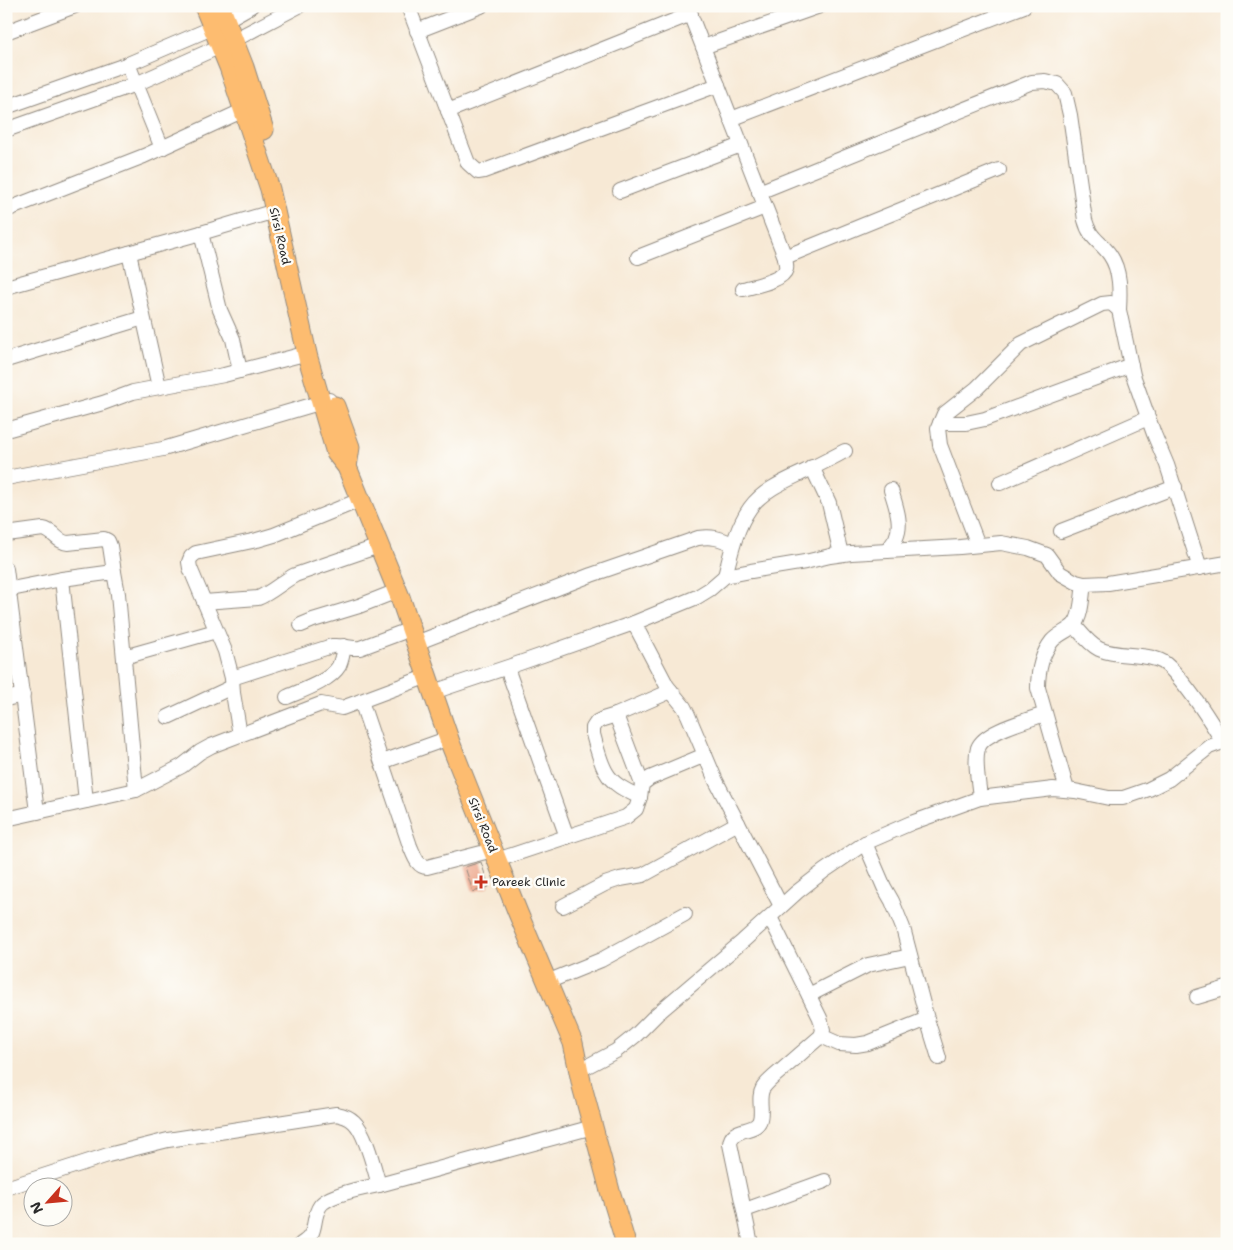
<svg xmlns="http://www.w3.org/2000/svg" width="1233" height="1250" viewBox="0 0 1233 1250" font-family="'Shantell Sans',sans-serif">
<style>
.building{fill:#eda68a}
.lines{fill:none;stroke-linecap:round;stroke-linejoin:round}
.minor-casing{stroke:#918a80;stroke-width:16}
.major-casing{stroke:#918a80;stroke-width:21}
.minor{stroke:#fff;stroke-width:14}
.major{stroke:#fdbc6f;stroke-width:19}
.poi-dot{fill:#c8321e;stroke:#fdfcf7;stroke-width:2}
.labels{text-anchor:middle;stroke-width:5;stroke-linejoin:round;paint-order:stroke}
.street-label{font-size:12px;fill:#2b2b2b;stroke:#fdfcf7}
.poi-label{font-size:12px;fill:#2b2b2b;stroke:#fdfcf7;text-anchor:start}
</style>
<rect width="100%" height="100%" fill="#fdfcf7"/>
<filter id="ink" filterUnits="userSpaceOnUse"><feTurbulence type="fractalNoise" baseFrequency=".02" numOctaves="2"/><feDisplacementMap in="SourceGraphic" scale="10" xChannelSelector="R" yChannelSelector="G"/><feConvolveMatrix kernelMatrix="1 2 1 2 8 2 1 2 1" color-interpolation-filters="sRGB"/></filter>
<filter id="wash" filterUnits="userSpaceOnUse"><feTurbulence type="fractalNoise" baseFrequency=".0096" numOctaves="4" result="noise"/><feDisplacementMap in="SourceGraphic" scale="20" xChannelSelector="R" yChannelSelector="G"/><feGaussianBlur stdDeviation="1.12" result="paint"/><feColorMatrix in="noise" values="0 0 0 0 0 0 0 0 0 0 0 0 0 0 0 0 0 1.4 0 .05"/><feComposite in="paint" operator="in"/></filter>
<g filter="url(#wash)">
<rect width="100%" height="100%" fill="#f7e9d5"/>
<g id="blocks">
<!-- building -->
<path class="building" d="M481,862L489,887L473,892L465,867Z"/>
</g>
</g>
<g filter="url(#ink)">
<use href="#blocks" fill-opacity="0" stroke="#918a80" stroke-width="1"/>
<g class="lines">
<!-- minor casing -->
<g class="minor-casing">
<g id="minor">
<path d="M408,6L468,163L478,172L484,171L718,85"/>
<path d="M687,6L785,257C785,261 787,265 786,269C783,281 753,286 743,289"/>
<path d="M417,31L481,6"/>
<path d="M6,32L75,6"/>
<path d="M703,47L820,6"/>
<path d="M128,64L162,148"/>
<path d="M6,107L128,64L212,28L251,6"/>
<path d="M448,111L691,14"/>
<path d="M731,119L1024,6"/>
<path d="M6,130L136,84L234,40L299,6"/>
<path d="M620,191L741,145"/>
<path d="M759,192L1032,82L1045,81L1057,84L1065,93L1070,115L1085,220C1090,239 1100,241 1110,255C1121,271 1120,292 1119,310"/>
<path d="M6,210L144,156L244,110"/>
<path d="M201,233L220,310L233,339L240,371"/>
<path d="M129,253L159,387"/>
<path d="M638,257L765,207"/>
<path d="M785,257L999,170"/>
<path d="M6,287L201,233L275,211"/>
<path d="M6,360L143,318"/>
<path d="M940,423H966L985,419L1131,365"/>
<path d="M6,430L103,403L133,392L224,375L308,353"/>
<path d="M812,467L829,503L841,554"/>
<path d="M6,478L163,449L329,400"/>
<path d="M1000,483L1148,418"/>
<path d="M1061,531L1175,487"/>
<path d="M6,534L43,529C55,531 56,542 68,543L104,539L108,541L110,546L114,572"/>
<path d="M978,545L940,445L938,428L944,414L977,388L1021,344L1102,304L1111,303L1119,310L1133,375L1154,434L1167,465L1200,568"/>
<path d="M887,551C890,547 894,542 896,538C903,523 895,504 891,490"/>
<path d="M6,569L37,812"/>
<path d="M725,576C731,553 736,528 750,508C763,490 785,481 804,472C818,465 832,458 845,451"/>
<path d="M62,579L86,801"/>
<path d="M6,590L62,579L114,572L118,594L136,790"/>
<path d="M204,602L258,598C271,593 282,582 295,575L379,546"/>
<path d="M634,623L667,686L684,707L688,715L716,781L781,906"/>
<path d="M301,625L313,620L359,606L397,591"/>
<path d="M1074,625C1081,633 1089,644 1099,649C1118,658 1145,652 1163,662C1169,666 1175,673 1179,678C1196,698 1210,720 1223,742"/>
<path d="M416,643L591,575L698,538C712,536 719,538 733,544"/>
<path d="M124,657L216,631"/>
<path d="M507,668L567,837"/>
<path d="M232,678L332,646C342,645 350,649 360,648L411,629"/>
<path d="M433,692L514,665L634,623L697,597L710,589L725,576L751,571L805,562L830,556L851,553L960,547L1001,543L1028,548L1047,555L1060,573L1076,582L1084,584L1108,583L1227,563"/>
<path d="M287,697C303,690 330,681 339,666C342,659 343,653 344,646"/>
<path d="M6,699L23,695"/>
<path d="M361,701L410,846C414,855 417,867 427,867L493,850"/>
<path d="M616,715L642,784"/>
<path d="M168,717L232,687"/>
<path d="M240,735L233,693L232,678L225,651L190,568L189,562L191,557L196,553L257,540L274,535L360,500"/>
<path d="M382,762L449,738"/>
<path d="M1067,790L1038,688C1038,671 1041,655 1052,641C1058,634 1068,631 1074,625C1082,616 1082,595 1084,584"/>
<path d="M640,797C627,791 613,785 606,772C600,762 596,745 593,734V728L597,722L603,719L616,715L671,691"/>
<path d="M980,798C979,784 974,762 978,748C984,731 1029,720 1045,714"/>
<path d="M6,819L136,790L182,766L200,752L211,746L321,704L342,708L428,676"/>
<path d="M865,843L884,887L892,901L903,928L927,1019L939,1058"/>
<path d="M497,860L626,817L636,809L640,797L642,784L650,778L705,755"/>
<path d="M563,906L605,884L620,879L643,875L738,823"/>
<path d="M547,982L601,960L685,914"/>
<path d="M809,995L868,965L910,956"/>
<path d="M1197,997L1227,988"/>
<path d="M821,1036L839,1044L856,1045L868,1043L927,1019"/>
<path d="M578,1071L616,1051L636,1035L657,1014L743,941L797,892L824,871L865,843L911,823L980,798L1053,789L1075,791L1109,798H1123L1149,789L1169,779L1209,747L1223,742H1227"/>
<path d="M6,1188L108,1155L168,1140L336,1114C342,1115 349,1117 354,1122C366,1133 374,1168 379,1185L593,1127"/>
<path d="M745,1210L825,1181"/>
<path d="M301,1244C319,1234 311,1219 320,1206C328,1194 365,1188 379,1185"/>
<path d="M751,1244L730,1144C731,1127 753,1133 759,1122C764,1113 757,1098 763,1088C768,1081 776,1075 783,1069C796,1058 808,1047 821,1036L823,1030L820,1018L770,917"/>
</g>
</g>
<!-- major casing -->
<g class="major-casing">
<g id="major">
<path d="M204,6L229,67L270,189L308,358L336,453L347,467L400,597L451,745L518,913L573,1043L582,1086L610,1191L626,1244"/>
<path d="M220,6L244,67L264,130"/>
<path d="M335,406L350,447L347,467"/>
</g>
</g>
<!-- minor -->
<use href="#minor" class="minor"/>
<!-- major -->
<use href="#major" class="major"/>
</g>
</g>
<!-- markers -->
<path class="poi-dot" d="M478.5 874.5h5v5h5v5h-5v5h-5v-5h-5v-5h5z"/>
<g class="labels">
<!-- street labels -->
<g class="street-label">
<text transform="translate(280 236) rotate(77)" y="4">Sirsi Road</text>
<text transform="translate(483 825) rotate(68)" y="4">Sirsi Road</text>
</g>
<!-- poi labels -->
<g class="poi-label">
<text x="492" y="886">Pareek Clinic</text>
</g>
</g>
<!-- margin -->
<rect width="1233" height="1250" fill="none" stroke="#fdfcf7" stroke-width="25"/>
<!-- north arrow -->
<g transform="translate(48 1202) rotate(243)"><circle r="24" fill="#fdfcf7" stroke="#a9a8a5"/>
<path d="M0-4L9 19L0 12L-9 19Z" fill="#c8321e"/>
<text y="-8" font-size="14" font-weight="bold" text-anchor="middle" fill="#2b2b2b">N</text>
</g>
</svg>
